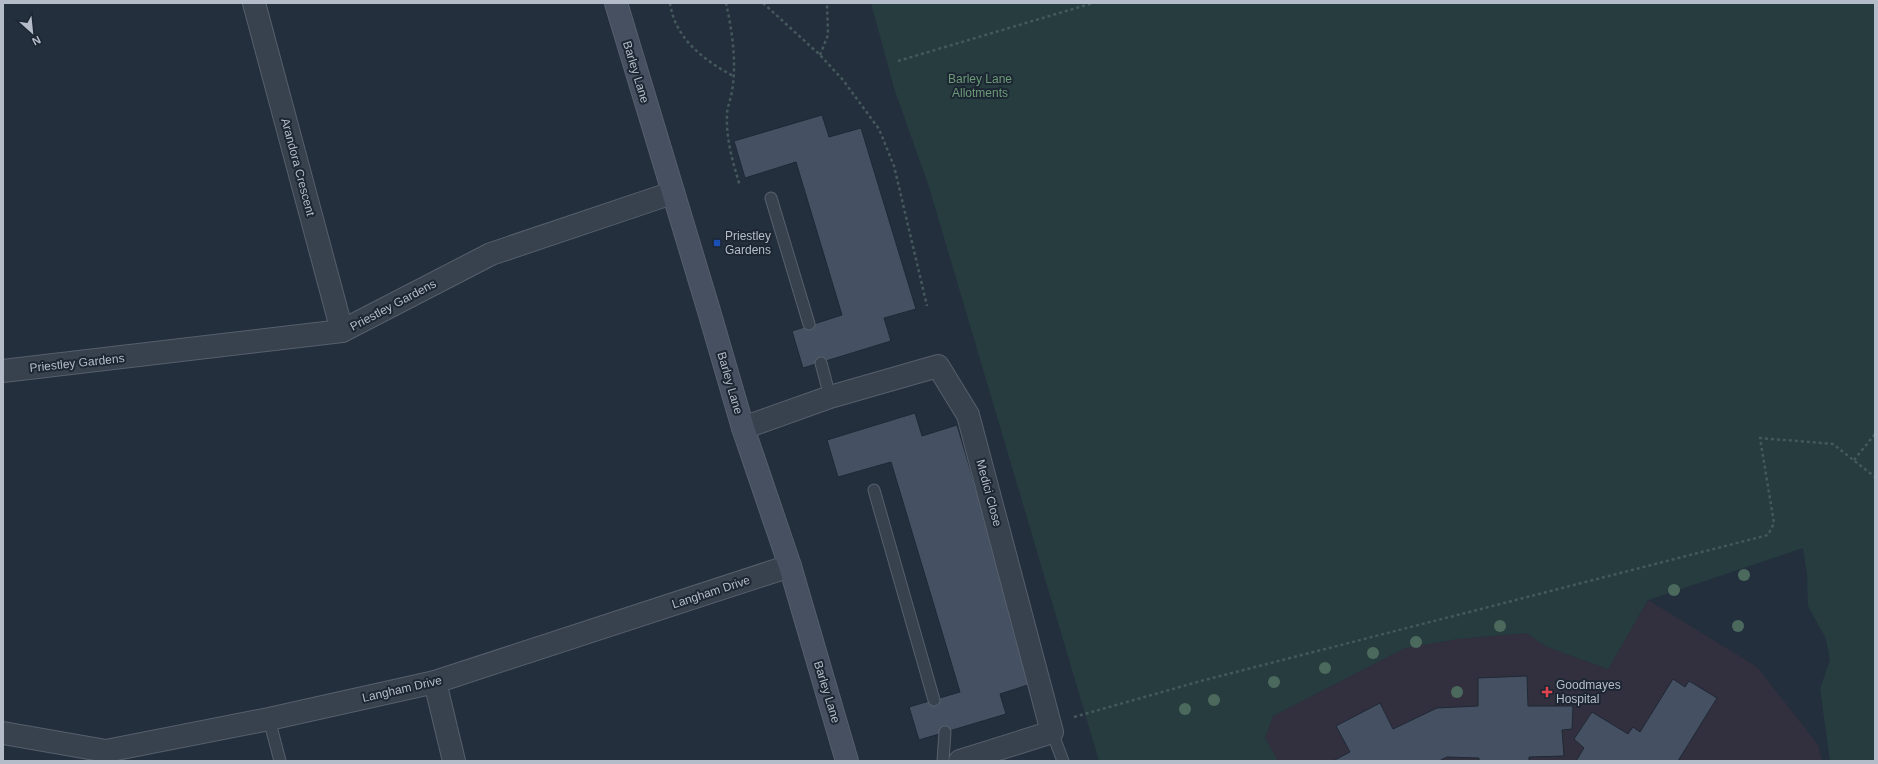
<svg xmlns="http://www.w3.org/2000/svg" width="1878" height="764" viewBox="0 0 1878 764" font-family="Helvetica,sans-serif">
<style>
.medical{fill:#32303f}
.green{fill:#263c3f}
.building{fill:#455162;stroke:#1f2835}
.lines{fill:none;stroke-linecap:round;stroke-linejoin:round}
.service-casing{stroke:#565f6c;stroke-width:13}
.minor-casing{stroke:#565f6c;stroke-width:24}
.secondary-casing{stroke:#565f6c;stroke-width:24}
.path{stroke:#44595c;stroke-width:2.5;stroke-dasharray:3 3;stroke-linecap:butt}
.service{stroke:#38414e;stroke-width:11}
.minor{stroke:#38414e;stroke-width:22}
.secondary{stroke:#465061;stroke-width:22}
.tree{fill:#4b6a5d}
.transit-dot{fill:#1a4fb4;stroke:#1d2633;stroke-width:1.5}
.health-dot{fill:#e0444e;stroke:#1d2633;stroke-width:1.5}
.labels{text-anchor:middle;stroke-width:4;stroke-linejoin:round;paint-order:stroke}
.street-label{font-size:12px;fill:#b4bcc9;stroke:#1d2633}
.park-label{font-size:12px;fill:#6b9a76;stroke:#1d2633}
.poi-label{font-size:12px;fill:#b4bcc9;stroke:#1d2633;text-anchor:start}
</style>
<rect width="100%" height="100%" fill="#242f3e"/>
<!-- medical -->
<path class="medical" d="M1648,600L1757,667L1818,745L1822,761H1278L1265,738L1273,716L1405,648L1458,639L1526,633L1547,647L1608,669Z"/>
<!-- green -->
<path class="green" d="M871,3H1875V761H1830L1820,689L1830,660L1826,639L1808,606L1807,575L1803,548L1648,600L1608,669L1547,647L1526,633L1458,639L1405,648L1273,716L1265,738L1278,761H1099L929,187L894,88Z"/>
<!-- building -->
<g class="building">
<path d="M822,115L829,137L861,128L916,309L884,318L891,341L803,368L792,331L842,315L796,162L745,178L734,141Z"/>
<path d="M915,413L922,436L957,425L1034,683L1000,694L1006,714L919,740L909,707L960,692L891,462L838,477L827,440Z"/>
<path d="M1527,676L1528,706H1573L1572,729L1562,730L1564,756L1529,757V761H1479V758L1447,757L1439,761H1333L1350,752L1336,726L1380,703L1393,729L1437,708L1478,706V678Z"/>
<path d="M1673,679L1685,687L1689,681L1717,698L1678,761H1576L1584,748L1574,739L1592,712L1628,734L1633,727L1640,732Z"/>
</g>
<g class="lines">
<!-- service casing -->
<g class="service-casing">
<g id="service">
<path d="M771,198L809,324"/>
<path d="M821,363L830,397"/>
<path d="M874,490L934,700"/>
<path d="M269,719L280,761"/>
<path d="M1052,732L1063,761"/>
<path d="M943,761L945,732"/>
</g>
</g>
<!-- minor casing -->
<g class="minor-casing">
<g id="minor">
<path d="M254,3L342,331"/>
<path d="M3,371L342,331L491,254L672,193"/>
<path d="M743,428L830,397L938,366L968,415L1052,732L960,761"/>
<path d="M435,682L454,761"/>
<path d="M3,733L106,751L269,719L435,682L790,566"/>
</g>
</g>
<!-- secondary casing -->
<g class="secondary-casing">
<path id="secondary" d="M616,3L709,311L743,428L790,566L847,761"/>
</g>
<!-- path -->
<g class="path">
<path d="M670,3C675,39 704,60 733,76"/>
<path d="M726,3C732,30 737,63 732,91C731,99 727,107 727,115C726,140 733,163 740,186"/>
<path d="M763,3L820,55L843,80L879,129L894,166L927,306"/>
<path d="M820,55L828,35L827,3"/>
<path d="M898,61L1093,3"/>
<path d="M1854,460L1875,434"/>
<path d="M1074,717L1201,681L1768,535L1774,523L1760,438L1833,444L1875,477"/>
</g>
<!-- service -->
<use href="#service" class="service"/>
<!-- minor -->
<use href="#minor" class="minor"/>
<!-- secondary -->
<use href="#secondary" class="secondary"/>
</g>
<!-- trees -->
<g class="tree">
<circle cx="1744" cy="575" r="6"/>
<circle cx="1674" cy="590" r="6"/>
<circle cx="1500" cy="626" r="6"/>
<circle cx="1738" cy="626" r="6"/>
<circle cx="1416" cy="642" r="6"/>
<circle cx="1373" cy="653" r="6"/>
<circle cx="1325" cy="668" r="6"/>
<circle cx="1274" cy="682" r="6"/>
<circle cx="1457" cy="692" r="6"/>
<circle cx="1214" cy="700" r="6"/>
<circle cx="1185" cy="709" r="6"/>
</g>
<!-- markers -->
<rect class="transit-dot" x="713" y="239" width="8" height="8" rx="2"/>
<path class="health-dot" d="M1545 686h4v4h4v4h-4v4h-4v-4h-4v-4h4z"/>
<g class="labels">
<!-- street labels -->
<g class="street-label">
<text transform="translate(636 72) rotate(73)" y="4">Barley Lane</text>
<text transform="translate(298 167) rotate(75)" y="4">Arandora Crescent</text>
<text transform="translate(393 305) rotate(-28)" y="4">Priestley Gardens</text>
<text transform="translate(77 363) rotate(-6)" y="4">Priestley Gardens</text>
<text transform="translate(730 383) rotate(74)" y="4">Barley Lane</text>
<text transform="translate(989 493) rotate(75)" y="4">Medici Close</text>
<text transform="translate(711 592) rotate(-18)" y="4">Langham Drive</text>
<text transform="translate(402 689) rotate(-13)" y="4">Langham Drive</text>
<text transform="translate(827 692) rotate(73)" y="4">Barley Lane</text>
</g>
<!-- park labels -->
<g class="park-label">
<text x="980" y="83">Barley Lane<tspan x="980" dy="14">Allotments</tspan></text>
</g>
<!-- poi labels -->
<g class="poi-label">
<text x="725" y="240">Priestley<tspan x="725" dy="14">Gardens</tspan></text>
<text x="1556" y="689">Goodmayes<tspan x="1556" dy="14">Hospital</tspan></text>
</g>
</g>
<!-- border -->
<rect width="1878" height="764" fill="none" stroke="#b4bcc9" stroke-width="8"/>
<!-- north arrow -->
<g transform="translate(32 32) rotate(153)" stroke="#1d2633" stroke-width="3" paint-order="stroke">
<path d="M0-3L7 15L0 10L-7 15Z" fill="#b4bcc9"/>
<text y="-6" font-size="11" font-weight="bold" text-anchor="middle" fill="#b4bcc9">N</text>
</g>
</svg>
